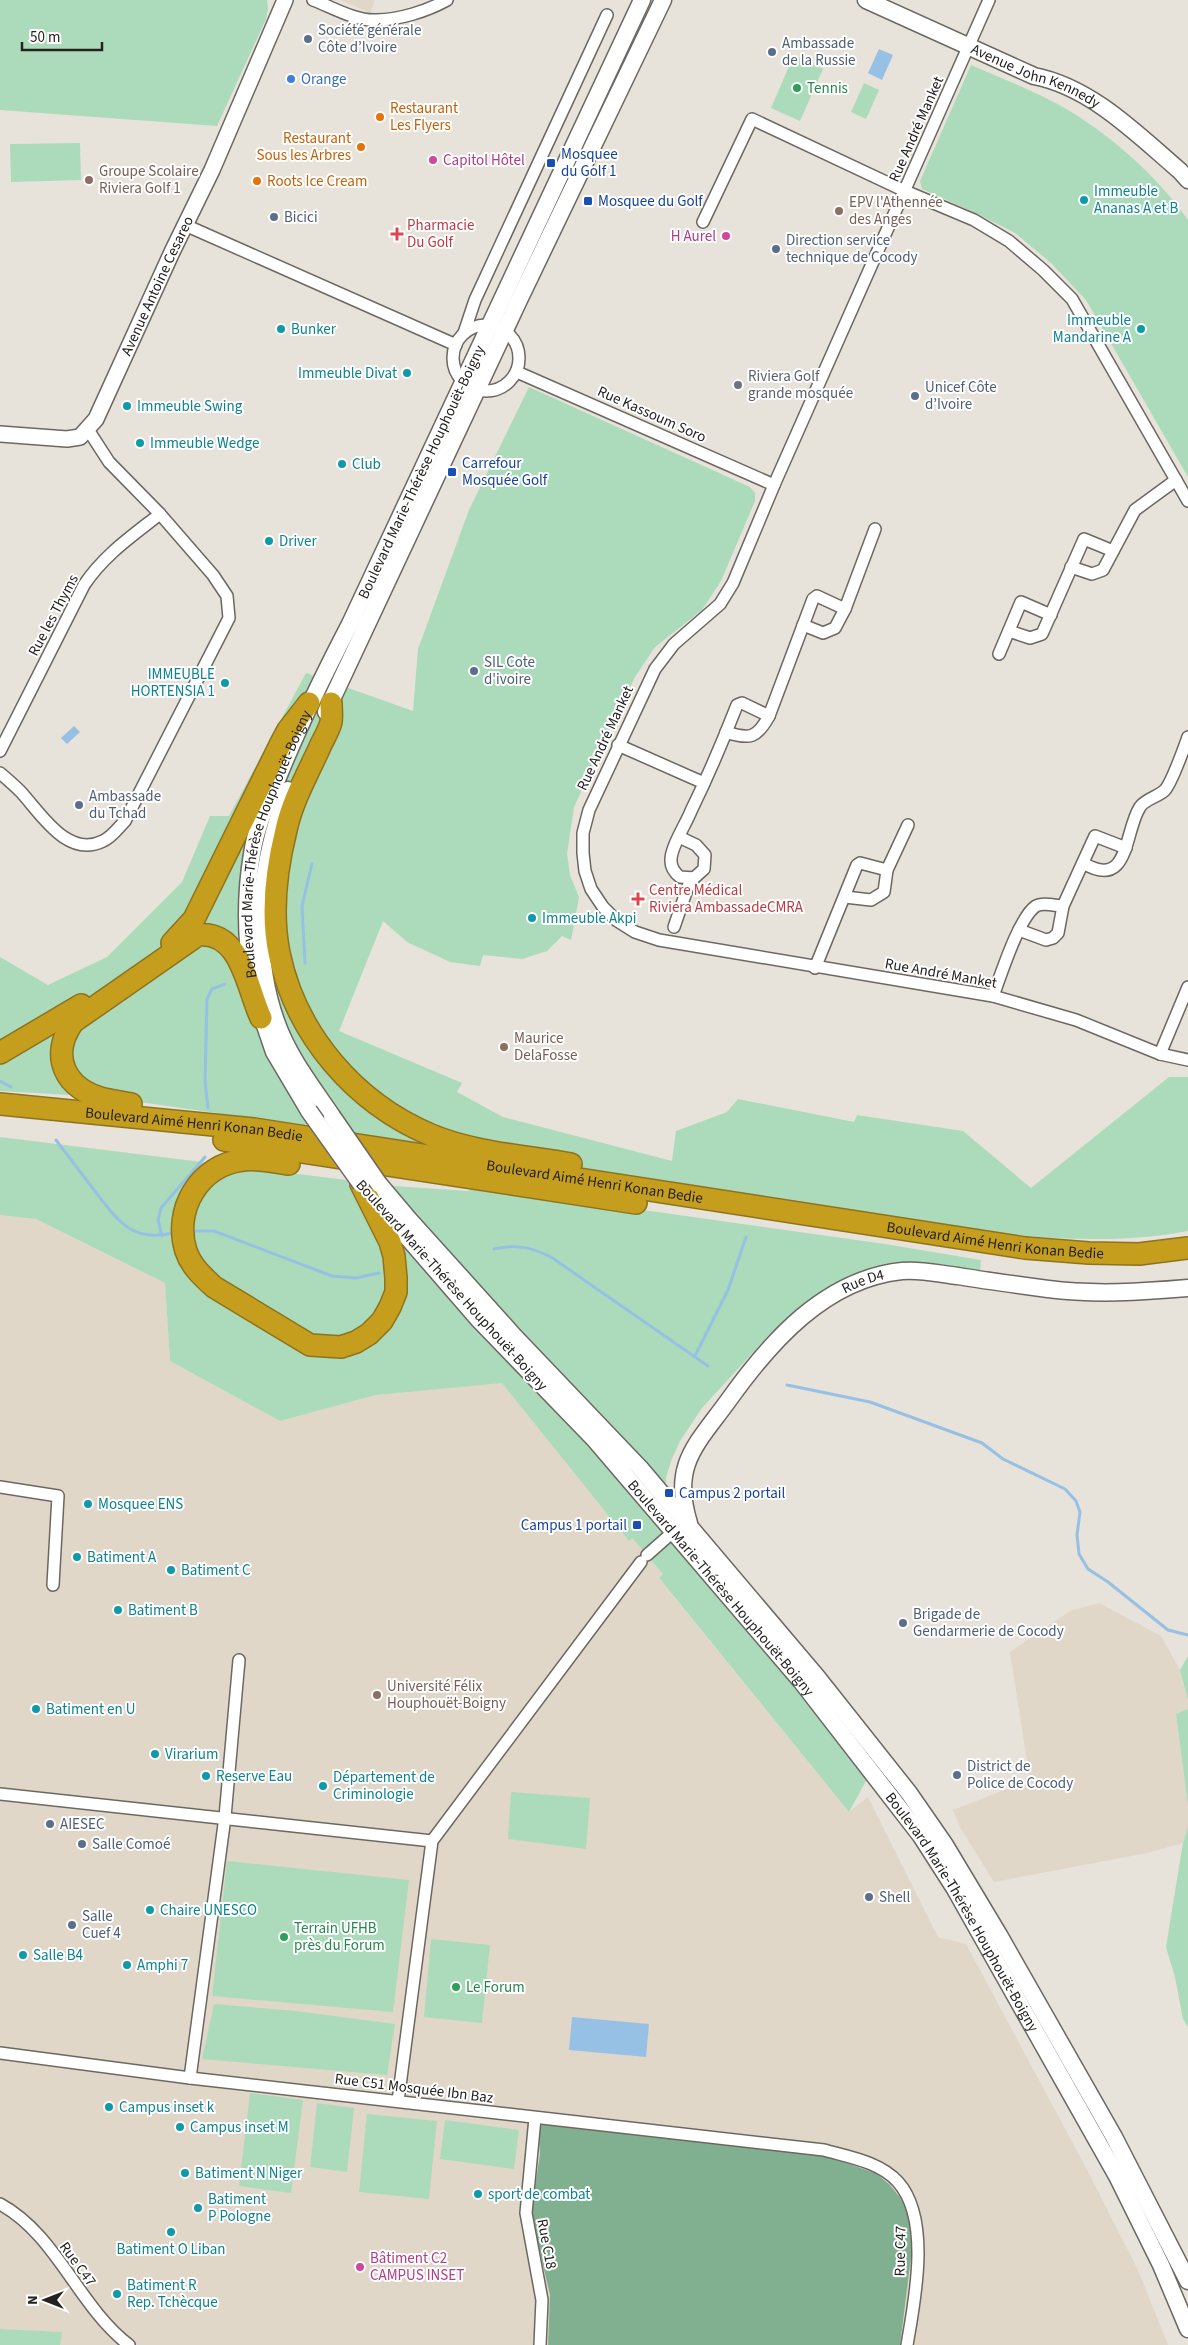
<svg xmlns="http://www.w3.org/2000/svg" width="1188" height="2345" viewBox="0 0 1188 2345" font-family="'Source Sans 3',sans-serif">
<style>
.built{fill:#e0d7c8}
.green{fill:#acdbbb}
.forest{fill:#81b090}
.water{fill:#96c1e4}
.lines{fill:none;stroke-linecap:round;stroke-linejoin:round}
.stream{stroke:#96c1e4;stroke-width:3}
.minor-casing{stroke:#6c6861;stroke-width:14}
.tertiary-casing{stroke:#6c6861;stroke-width:18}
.secondary-casing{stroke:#6c6861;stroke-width:19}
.motorway-casing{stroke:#8d731e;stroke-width:24}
.minor{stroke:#fff;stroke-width:11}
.tertiary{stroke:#fff;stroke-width:15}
.secondary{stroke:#fff;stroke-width:16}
.motorway{stroke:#c59e1e;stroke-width:21}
.secondary-bridge-casing{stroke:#6c6861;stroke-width:19;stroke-linecap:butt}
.secondary-bridge{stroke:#fff;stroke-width:16}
.service-dot{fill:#5c6f8a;stroke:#fff;stroke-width:2}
.shop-dot{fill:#3f7fe0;stroke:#fff;stroke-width:2}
.leisure-dot{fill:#2e9e5b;stroke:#fff;stroke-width:2}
.food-dot{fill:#e8710a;stroke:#fff;stroke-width:2}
.hotel-dot{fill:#d1479c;stroke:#fff;stroke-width:2}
.transit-dot{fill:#1a4fb4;stroke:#fff;stroke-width:2}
.education-dot{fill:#8d6e63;stroke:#fff;stroke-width:2}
.culture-dot{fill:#0f9aa8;stroke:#fff;stroke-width:2}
.health-dot{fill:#e0444e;stroke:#fff;stroke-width:2}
.worship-dot{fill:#6b7280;stroke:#fff;stroke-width:2}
.labels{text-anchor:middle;stroke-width:4;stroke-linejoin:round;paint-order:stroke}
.service-label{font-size:15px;fill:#4e5e75;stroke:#fff;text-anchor:start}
.street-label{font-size:15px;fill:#24221f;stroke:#fff}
.shop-label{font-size:15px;fill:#366cbe;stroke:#fff;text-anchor:start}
.leisure-label{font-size:15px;fill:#27864d;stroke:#fff;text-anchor:start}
.food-label{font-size:15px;fill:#c56008;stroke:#fff;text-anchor:start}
.transit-label{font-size:15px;fill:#164399;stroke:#fff;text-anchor:start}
.hotel-label{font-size:15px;fill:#b23c85;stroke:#fff;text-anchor:start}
.education-label{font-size:15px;fill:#785e54;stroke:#fff;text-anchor:start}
.culture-label{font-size:15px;fill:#0d838f;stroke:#fff;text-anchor:start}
.health-label{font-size:15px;fill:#be3a42;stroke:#fff;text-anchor:start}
.worship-label{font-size:15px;fill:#5b616d;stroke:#fff;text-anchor:start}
</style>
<rect width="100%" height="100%" fill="#e7e2da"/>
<!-- built -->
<g class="built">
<path d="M341,0H375L370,13Z"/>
<path d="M0,1215L36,1219L165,1283L170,1361L280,1421L376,1395L502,1382L629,1540L632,1538L663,1574L659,1579L849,1812L868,1797L938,1937L966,1944L1084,2164L1137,2268L1168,2345H0Z"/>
<path d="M1099,1603L1161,1636L1180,1670L1188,1700V1709L1176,1715L1188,1806V1826L1183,1843L1147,1853L994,1882L960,1827L953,1810L1030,1780L1010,1652L1070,1611Z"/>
</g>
<!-- green -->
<g class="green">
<path d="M0,0H267L268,9L266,19L217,126L0,110Z"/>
<path d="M794,55L823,69L800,121L771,108Z"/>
<path d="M971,65C1003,79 1038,92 1068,110C1114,138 1157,176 1188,220V477L1086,300L1051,263L1015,233L978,214L922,189L920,181Z"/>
<path d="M864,83L879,90L866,119L851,112Z"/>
<path d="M80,143L81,180L11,182L10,144Z"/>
<path d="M529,387L750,487L755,493V501L721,581L702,610L655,647L635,677L574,807L567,854L570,875L579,897L571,940L562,936L547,951L522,959L483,955L480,966L450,962L407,942L383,921L339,1031L462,1083L457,1092L503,1117L672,1161L676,1131L727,1112L738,1099L854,1122L857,1115L963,1131L1031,1188L1169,1077H1188V1231C1120,1244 1049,1239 981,1232L390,1138L105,1097L0,1091V957L48,985L107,957L182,882L210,816H229L306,673L413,711L418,649L469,510Z"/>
<path d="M0,1137L394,1186L467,1191L479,1187L885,1244L981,1260L980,1272L910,1265L800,1309L769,1335L702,1408L680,1441L671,1461L666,1478V1499L873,1768L849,1812L659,1578L663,1574L632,1538L629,1541L502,1383L376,1395L280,1421L170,1361L165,1283L36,1219L0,1215Z"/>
<path d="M1188,1656V1700L1180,1670Z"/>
<path d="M1188,1709V1806L1176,1714Z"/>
<path d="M511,1792L590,1798L586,1849L508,1839Z"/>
<path d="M1188,1826V2027L1183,2019L1175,1977L1166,1947L1183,1843Z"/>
<path d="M227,1861L409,1880L393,2012L212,1996Z"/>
<path d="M431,1939L490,1945L482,2023L424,2017Z"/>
<path d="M214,2004L296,2011L395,2024L387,2075L202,2059Z"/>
<path d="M250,2093L303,2100L291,2193L239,2186Z"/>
<path d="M317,2103L354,2108L347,2172L310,2167Z"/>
<path d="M367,2114L437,2121L429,2199L359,2192Z"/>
<path d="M445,2120L519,2130L514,2169L440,2159Z"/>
<path d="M0,2329L62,2332L60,2345H0Z"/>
</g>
<!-- forest -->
<path class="forest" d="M538,2124L826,2155L877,2174L890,2185L906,2205L911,2223L912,2249L900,2345H548L550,2295L531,2214L540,2154Z"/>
<!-- water -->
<g class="water">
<path d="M879,49L893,55L882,80L868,73Z"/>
<path d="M74,726L80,732L67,744L61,738Z"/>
<path d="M572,2017L649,2024L646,2057L569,2050Z"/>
</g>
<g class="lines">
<!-- stream -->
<g class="stream">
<path d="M305,963L302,906L312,864"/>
<path d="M0,1081L11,1087"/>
<path d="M208,1108L205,1081L207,999L212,989L225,984"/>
<path d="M56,1140C69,1157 81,1173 94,1190C119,1222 132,1244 177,1232"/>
<path d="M191,1231H214L332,1276L356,1278L379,1273"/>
<path d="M162,1236L158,1220L161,1208L205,1157"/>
<path d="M494,1249C516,1244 531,1247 551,1257L708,1366"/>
<path d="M695,1356L728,1290L746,1237"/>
<path d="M787,1385L870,1402L982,1443L1003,1459L1065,1489L1076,1501L1080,1512L1077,1535L1079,1554L1088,1569L1108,1582L1168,1630L1188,1635"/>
</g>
<!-- minor casing -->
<g class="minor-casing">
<g id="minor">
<path d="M313,0C332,7 355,21 376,20C399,20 427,11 447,0"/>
<path d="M989,0L774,485L733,583L720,604L674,644L655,669L589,810L583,833V853L585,871L591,889L603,907L616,920L635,932L659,940L993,996L1076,1020L1160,1054L1188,1060"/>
<path d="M703,222L752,119L905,191L974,220L1009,241L1043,270L1072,299L1188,501"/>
<path d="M185,225L456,345"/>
<circle cx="486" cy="358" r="33"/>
<path d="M464,333L475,300L607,15"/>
<path d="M517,372L774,485"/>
<path d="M1071,567L1092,574L1103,570L1135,510L1176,480"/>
<path d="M803,625L823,633L835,628L845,609L875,529"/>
<path d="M1009,631L1030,638L1042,634L1084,539L1113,551"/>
<path d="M999,654L1021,602L1051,615"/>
<path d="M726,732C750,740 757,738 769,716L813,599L817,596L845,609"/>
<path d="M618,745L704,783"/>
<path d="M0,751L84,585C104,555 132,536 160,514"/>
<path d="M0,773C7,779 14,785 20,791C40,812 67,859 103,841C112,837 118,828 125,821L229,618L227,596L213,575L160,514L109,462L87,428"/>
<path d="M679,837L696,845L705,855L704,869L694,878L680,877C675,873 671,868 671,861C670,848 686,824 691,811C708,776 723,741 737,705L742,703L769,716"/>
<path d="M1083,863C1130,891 1124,831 1140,807C1145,799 1158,797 1165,790C1172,782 1184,748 1188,737"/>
<path d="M845,897L871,900L884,892L887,870L908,825"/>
<path d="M674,927L691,878"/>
<path d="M1019,930L1046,940L1053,938L1058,933L1063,906L1095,836L1126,848"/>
<path d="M815,968L857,865L860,863L887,870"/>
<path d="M993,996C1001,975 1019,917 1036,906C1043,902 1056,906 1063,906"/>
<path d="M1160,1054L1188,987"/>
<path d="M0,1487L58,1496L53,1585"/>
<path d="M647,1555L673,1532"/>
<path d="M0,1794L432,1841"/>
<path d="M0,2053L190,2078L824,2150C849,2157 880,2162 898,2182C931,2219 915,2299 907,2345"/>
<path d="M190,2078L225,1817L239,1660"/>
<path d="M398,2101L432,1841L641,1562"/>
<path d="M535,2118L526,2213L542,2300L540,2345"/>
<path d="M0,2204C57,2235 78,2306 129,2345"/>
</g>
</g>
<!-- tertiary casing -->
<g class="tertiary-casing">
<g id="tertiary">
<path id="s1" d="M0,434L67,439L80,437L96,419L172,252L212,170L285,0"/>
</g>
</g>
<!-- secondary casing -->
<g class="secondary-casing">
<g id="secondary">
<path id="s2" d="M866,0L1034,76C1091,87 1137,134 1180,171L1188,180"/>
<path d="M326,712L519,300L663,0"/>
<path d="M288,790C260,862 250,947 276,1021C288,1056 311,1085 332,1116"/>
<path id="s3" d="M252,979C246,939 245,895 252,854C256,826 268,801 279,775C300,723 324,674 350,624L642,0"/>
<path d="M259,1008L274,1052L309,1111"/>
<path d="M379,1184L406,1216L515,1337L640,1468L817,1677L909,1793L945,1845L999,1935L1114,2137L1188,2281"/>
<path id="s4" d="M375,1200L479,1320L595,1440L801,1681L921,1836L955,1889L1117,2176L1161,2265L1188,2329"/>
<path id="s5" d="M689,1523C671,1465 696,1445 728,1401C770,1342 825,1279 902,1271C920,1269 940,1274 958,1276C988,1281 1018,1285 1048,1289C1094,1295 1142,1292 1188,1288"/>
</g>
</g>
<!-- motorway casing -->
<g class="motorway-casing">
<g id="motorway">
<path d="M331,703C331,709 332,716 331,722C329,731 322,741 319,749C307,775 292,802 286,830C276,870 271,913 279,953C296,1035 355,1103 431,1135C474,1153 526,1156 571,1164"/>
<path d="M172,943L194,919L281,743L288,730L309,703"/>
<path d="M0,1053L81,1005"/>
<path id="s6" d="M0,1104L254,1129L1025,1248L1089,1253L1139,1254L1188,1248"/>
<path d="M131,1104C122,1102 113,1101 104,1099C65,1089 49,1056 73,1022L198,935C241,930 247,988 261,1018"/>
<path d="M224,1140L636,1203"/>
<path d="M289,1164C274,1162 258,1158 243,1160C199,1165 173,1210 186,1251C191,1266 202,1276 214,1287L310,1345L341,1347L356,1342L369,1334L382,1321L390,1307L396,1292V1278L394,1256L390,1242L361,1184"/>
</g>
</g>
<!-- minor -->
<use href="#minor" class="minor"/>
<!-- tertiary -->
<use href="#tertiary" class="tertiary"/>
<!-- secondary -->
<use href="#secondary" class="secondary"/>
<!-- motorway -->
<use href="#motorway" class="motorway"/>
<!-- secondary-bridge casing -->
<g class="secondary-bridge-casing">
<g id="secondary-bridge">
<path d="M309,1111L361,1184"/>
<path d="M332,1116L379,1184"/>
</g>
</g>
<!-- secondary-bridge -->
<use href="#secondary-bridge" class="secondary-bridge"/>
</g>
<!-- markers -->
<g class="service-dot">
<circle cx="308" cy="39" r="5"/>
<circle cx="772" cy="52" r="5"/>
<circle cx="274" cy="217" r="5"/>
<circle cx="776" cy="249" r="5"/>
<circle cx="915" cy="396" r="5"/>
<circle cx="474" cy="671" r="5"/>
<circle cx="79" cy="805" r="5"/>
<circle cx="903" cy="1623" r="5"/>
<circle cx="957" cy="1775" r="5"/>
<circle cx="50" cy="1824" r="5"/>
<circle cx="82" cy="1844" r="5"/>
<circle cx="869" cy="1897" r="5"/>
<circle cx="72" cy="1925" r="5"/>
</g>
<circle class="shop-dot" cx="291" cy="79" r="5"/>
<g class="leisure-dot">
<circle cx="797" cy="88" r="5"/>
<circle cx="284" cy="1937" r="5"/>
<circle cx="456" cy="1987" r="5"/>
</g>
<g class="food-dot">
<circle cx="380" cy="117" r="5"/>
<circle cx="361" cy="147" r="5"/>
<circle cx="257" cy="181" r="5"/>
</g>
<g class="hotel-dot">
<circle cx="433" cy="160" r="5"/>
<circle cx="726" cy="236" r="5"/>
<circle cx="360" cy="2267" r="5"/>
</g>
<g class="transit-dot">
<rect x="546" y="158" width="10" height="10" rx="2.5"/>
<rect x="583" y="196" width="10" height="10" rx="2.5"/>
<rect x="447" y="467" width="10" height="10" rx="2.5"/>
<rect x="664" y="1488" width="10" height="10" rx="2.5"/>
<rect x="632" y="1520" width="10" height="10" rx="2.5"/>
</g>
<g class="education-dot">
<circle cx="89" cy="180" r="5"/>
<circle cx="839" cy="211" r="5"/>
<circle cx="504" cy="1047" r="5"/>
<circle cx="377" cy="1695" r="5"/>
</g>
<g class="culture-dot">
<circle cx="1084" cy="200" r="5"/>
<circle cx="281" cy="329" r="5"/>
<circle cx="1141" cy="329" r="5"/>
<circle cx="407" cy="373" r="5"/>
<circle cx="127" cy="406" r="5"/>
<circle cx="140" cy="443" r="5"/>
<circle cx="342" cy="464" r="5"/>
<circle cx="269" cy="541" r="5"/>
<circle cx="225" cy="683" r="5"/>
<circle cx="532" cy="918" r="5"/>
<circle cx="88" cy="1504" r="5"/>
<circle cx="77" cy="1557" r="5"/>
<circle cx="171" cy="1570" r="5"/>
<circle cx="118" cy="1610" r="5"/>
<circle cx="36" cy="1709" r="5"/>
<circle cx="155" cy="1754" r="5"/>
<circle cx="206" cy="1776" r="5"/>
<circle cx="323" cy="1786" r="5"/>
<circle cx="150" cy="1910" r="5"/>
<circle cx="23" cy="1955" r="5"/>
<circle cx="127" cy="1965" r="5"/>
<circle cx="109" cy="2107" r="5"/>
<circle cx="180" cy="2127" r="5"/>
<circle cx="185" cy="2173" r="5"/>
<circle cx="478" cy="2194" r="5"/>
<circle cx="198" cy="2208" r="5"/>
<circle cx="171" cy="2232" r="5"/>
<circle cx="117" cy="2294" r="5"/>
</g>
<g class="health-dot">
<path d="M394.5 226.5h5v5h5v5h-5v5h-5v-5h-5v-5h5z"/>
<path d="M635.5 891.5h5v5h5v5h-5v5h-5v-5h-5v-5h5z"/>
</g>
<circle class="worship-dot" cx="738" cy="385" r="5"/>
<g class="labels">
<!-- service labels -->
<g class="service-label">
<text x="318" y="35">Société générale<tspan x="318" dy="17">Côte d’Ivoire</tspan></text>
<text x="782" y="48">Ambassade<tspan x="782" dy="17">de la Russie</tspan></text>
<text x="284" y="222">Bicici</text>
<text x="786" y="245">Direction service<tspan x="786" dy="17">technique de Cocody</tspan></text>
<text x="925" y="392">Unicef Côte<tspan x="925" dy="17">d’Ivoire</tspan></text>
<text x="484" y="667">SIL Cote<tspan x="484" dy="17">d'ivoire</tspan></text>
<text x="89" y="801">Ambassade<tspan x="89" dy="17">du Tchad</tspan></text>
<text x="913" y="1619">Brigade de<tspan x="913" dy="17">Gendarmerie de Cocody</tspan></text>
<text x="967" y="1771">District de<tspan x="967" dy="17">Police de Cocody</tspan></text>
<text x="60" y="1829">AIESEC</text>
<text x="92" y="1849">Salle Comoé</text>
<text x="879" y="1902">Shell</text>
<text x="82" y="1921">Salle<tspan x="82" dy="17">Cuef 4</tspan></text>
</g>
<!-- street labels -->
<g class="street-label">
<text dy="5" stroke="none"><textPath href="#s2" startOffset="186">Avenue John Kennedy</textPath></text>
<text transform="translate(916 129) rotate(-66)" y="5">Rue André Manket</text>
<text dy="5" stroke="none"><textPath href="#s1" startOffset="251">Avenue Antoine Cesareo</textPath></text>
<text transform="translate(652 414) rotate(24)" y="5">Rue Kassoum Soro</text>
<text dy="5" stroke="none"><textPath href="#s3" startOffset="544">Boulevard Marie-Thérèse Houphouët-Boigny</textPath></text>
<text transform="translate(53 615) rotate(-62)" y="5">Rue les Thyms</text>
<text transform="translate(605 738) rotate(-65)" y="5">Rue André Manket</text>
<text dy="5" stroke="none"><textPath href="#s3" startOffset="140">Boulevard Marie-Thérèse Houphouët-Boigny</textPath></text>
<text transform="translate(941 973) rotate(10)" y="5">Rue André Manket</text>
<text dy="5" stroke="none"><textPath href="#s6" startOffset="195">Boulevard Aimé Henri Konan Bedie</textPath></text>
<text dy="5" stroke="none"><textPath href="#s6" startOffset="600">Boulevard Aimé Henri Konan Bedie</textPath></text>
<text dy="5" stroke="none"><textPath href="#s6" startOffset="1005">Boulevard Aimé Henri Konan Bedie</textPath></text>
<text dy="5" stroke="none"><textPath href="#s5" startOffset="319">Rue D4</textPath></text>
<text transform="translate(452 1285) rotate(48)" y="5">Boulevard Marie-Thérèse Houphouët-Boigny</text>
<text dy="5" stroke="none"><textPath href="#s4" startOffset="520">Boulevard Marie-Thérèse Houphouët-Boigny</textPath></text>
<text dy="5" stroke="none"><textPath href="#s4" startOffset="925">Boulevard Marie-Thérèse Houphouët-Boigny</textPath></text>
<text transform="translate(414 2088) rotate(7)" y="5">Rue C51 Mosquée Ibn Baz</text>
<text transform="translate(547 2244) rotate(79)" y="5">Rue C18</text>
<text transform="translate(900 2251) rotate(-89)" y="5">Rue C47</text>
<text transform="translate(78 2264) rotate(54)" y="5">Rue C47</text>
</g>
<!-- shop labels -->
<g class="shop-label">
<text x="301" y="84">Orange</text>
</g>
<!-- leisure labels -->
<g class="leisure-label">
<text x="807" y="93">Tennis</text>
<text x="294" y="1933">Terrain UFHB<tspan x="294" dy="17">près du Forum</tspan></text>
<text x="466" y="1992">Le Forum</text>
</g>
<!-- food labels -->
<g class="food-label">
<text x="390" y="113">Restaurant<tspan x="390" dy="17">Les Flyers</tspan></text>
<text x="351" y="143" text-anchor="end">Restaurant<tspan x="351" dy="17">Sous les Arbres</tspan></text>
<text x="267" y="186">Roots Ice Cream</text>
</g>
<!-- transit labels -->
<g class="transit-label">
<text x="561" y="159">Mosquee<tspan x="561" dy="17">du Golf 1</tspan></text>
<text x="598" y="206">Mosquee du Golf</text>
<text x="462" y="468">Carrefour<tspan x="462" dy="17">Mosquée Golf</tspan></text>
<text x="679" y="1498">Campus 2 portail</text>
<text x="627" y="1530" text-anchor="end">Campus 1 portail</text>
</g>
<!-- hotel labels -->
<g class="hotel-label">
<text x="443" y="165">Capitol Hôtel</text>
<text x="716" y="241" text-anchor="end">H Aurel</text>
<text x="370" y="2263">Bâtiment C2<tspan x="370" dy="17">CAMPUS INSET</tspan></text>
</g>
<!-- education labels -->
<g class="education-label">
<text x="99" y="176">Groupe Scolaire<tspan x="99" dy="17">Riviera Golf 1</tspan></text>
<text x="849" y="207">EPV l'Athennée<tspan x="849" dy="17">des Anges</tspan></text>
<text x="514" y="1043">Maurice<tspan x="514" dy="17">DelaFosse</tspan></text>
<text x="387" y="1691">Université Félix<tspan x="387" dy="17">Houphouët-Boigny</tspan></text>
</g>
<!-- culture labels -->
<g class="culture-label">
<text x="1094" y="196">Immeuble<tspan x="1094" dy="17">Ananas A et B</tspan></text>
<text x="1131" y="325" text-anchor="end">Immeuble<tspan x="1131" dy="17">Mandarine A</tspan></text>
<text x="291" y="334">Bunker</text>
<text x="397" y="378" text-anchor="end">Immeuble Divat</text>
<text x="137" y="411">Immeuble Swing</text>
<text x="150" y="448">Immeuble Wedge</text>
<text x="352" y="469">Club</text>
<text x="279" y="546">Driver</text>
<text x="215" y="679" text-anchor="end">IMMEUBLE<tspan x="215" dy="17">HORTENSIA 1</tspan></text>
<text x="542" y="923">Immeuble Akpi</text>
<text x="98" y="1509">Mosquee ENS</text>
<text x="87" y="1562">Batiment A</text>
<text x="181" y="1575">Batiment C</text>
<text x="128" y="1615">Batiment B</text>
<text x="46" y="1714">Batiment en U</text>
<text x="165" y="1759">Virarium</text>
<text x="216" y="1781">Reserve Eau</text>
<text x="333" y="1782">Département de<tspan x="333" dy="17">Criminologie</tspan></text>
<text x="160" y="1915">Chaire UNESCO</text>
<text x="33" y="1960">Salle B4</text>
<text x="137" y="1970">Amphi 7</text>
<text x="119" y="2112">Campus inset k</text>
<text x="190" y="2132">Campus inset M</text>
<text x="195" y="2178">Batiment N Niger</text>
<text x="488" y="2199">sport de combat</text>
<text x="208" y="2204">Batiment<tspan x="208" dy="17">P Pologne</tspan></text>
<text x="171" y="2254" text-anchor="middle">Batiment O Liban</text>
<text x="127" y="2290">Batiment R<tspan x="127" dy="17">Rep. Tchècque</tspan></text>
</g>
<!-- health labels -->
<g class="health-label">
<text x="407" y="230">Pharmacie<tspan x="407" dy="17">Du Golf</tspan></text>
<text x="649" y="895">Centre Médical<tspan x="649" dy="17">Riviera AmbassadeCMRA</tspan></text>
</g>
<!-- worship labels -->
<g class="worship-label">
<text x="748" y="381">Riviera Golf<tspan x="748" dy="17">grande mosquée</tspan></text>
</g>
</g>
<!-- north arrow -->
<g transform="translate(45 2300) rotate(270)" stroke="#ffffff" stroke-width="4" paint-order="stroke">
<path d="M0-4L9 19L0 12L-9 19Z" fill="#24221f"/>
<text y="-8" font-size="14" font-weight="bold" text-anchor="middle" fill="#24221f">N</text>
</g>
<!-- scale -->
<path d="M22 42v8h80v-8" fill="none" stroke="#24221f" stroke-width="2.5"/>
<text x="30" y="42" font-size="15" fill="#24221f" stroke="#ffffff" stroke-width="4" paint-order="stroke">50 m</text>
</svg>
